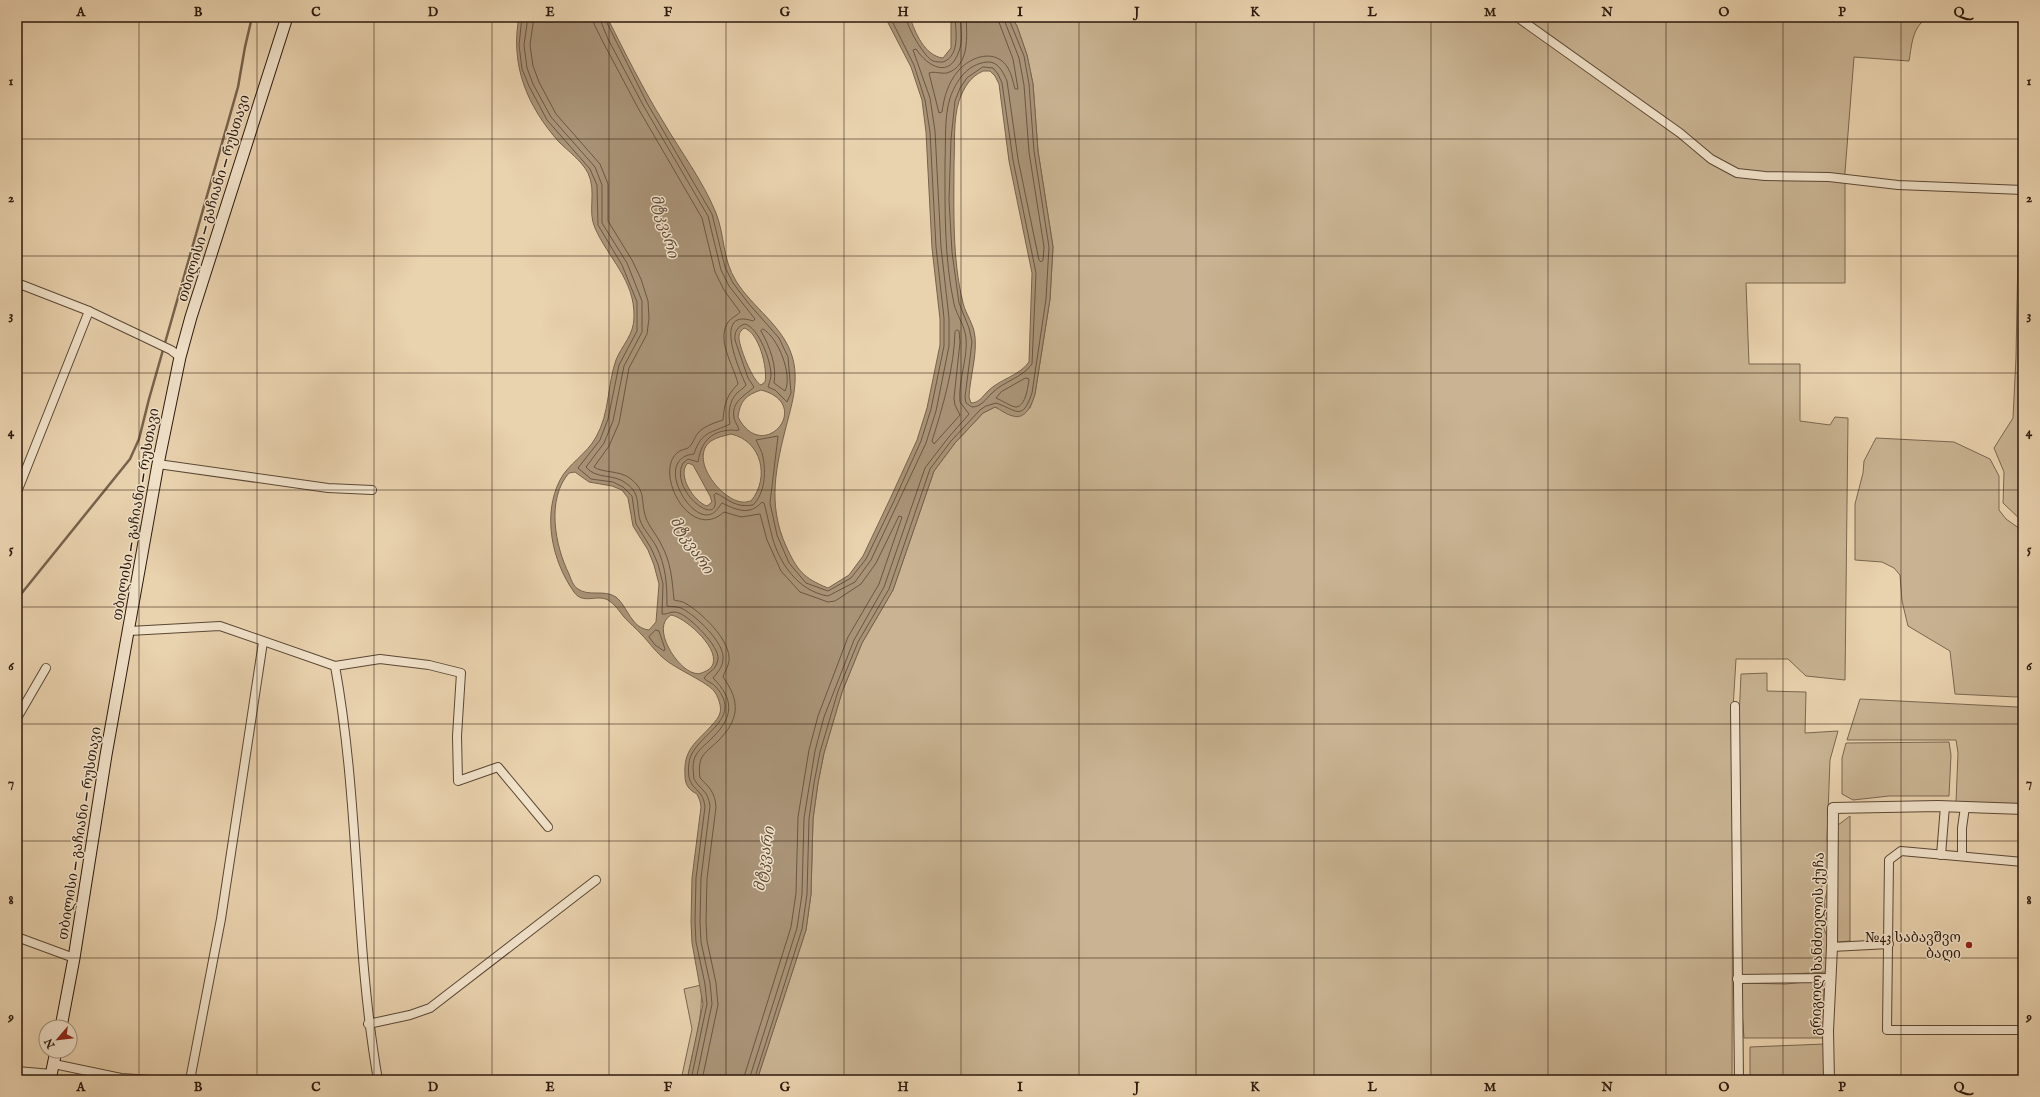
<svg xmlns="http://www.w3.org/2000/svg" width="2040" height="1097" viewBox="0 0 2040 1097" font-family="'IM FELL English','Noto Serif Georgian',serif">
<style>
.green{fill:#c9b392;stroke:#7a664f}
.water{fill:#a99377;stroke:#77624c;fill-rule:evenodd}
.lines{fill:none;stroke-linecap:round;stroke-linejoin:round}
.shore{stroke:#6a5642;stroke-width:1}
.stream{stroke:#77624c;stroke-width:2.5}
.minor-casing{stroke:#5b4734;stroke-width:10}
.tertiary-casing{stroke:#5b4734;stroke-width:12}
.secondary-casing{stroke:#2c190c;stroke-width:13}
.minor{stroke:#f1e2ca;stroke-width:8}
.tertiary{stroke:#f1e2ca;stroke-width:10}
.secondary{stroke:#f1e2ca;stroke-width:11}
.grid{fill:none;stroke:#2c190c;stroke-width:1;stroke-opacity:0.55}
.poi-dot{fill:#8f2418;stroke:#f1e2ca;stroke-width:1.5}
.labels{text-anchor:middle;stroke-width:3;stroke-linejoin:round;paint-order:stroke}
.street-label{font-size:14px;fill:#2c190c;stroke:#f1e2ca}
.poi-label{font-size:14px;fill:#2c190c;stroke:#f1e2ca;text-anchor:end}
.water-label{font-size:15px;font-style:italic;fill:#5e4a37;stroke:#f1e2ca}
.neatline{fill:none;stroke:#2c190c;stroke-width:1.5}
.grid-label{font-size:13px;text-anchor:middle;font-weight:bold;fill:#2c190c}
</style>
<rect width="100%" height="100%" fill="#e9d2ae"/>
<filter id="stains"><feTurbulence type="fractalNoise" baseFrequency=".005" numOctaves="4"/><feColorMatrix values="0 0 0 0 .2 0 0 0 0 .09 0 0 0 0 .02 0 0 0 .5 -.17"/></filter>
<radialGradient id="worn" r=".72"><stop offset=".6" stop-color="#630" stop-opacity="0"/><stop offset="1" stop-color="#630" stop-opacity=".3"/></radialGradient>
<!-- green -->
<g class="green">
<path d="M1011,17H1929C1912,26 1912,44 1909,61L1854,57L1845,172V283H1746L1749,364H1800V421L1830,425L1835,417L1848,418L1845,680L1806,676L1788,659H1736L1733,709L1732,1080H757L806,930L811,894L813,819L818,783L824,753L842,692L862,643L893,590L934,471L955,443L983,413L995,407L1004,411L1030,408L1035,394L1050,299L1053,247L1038,151L1033,84L1027,55L1017,26Z"/>
<path d="M2019,201H2023V522L2003,503L2004,472L1994,448L2013,418L2016,357Z"/>
<path d="M1876,438L1954,442L1990,459L1999,476V510L2006,519L2023,531V694L2016,697L1955,694L1950,651L1908,626L1902,601L1900,575L1894,568L1882,562L1855,560V504L1863,473L1864,461Z"/>
<path d="M1767,673V691L1806,692L1805,733L1838,731L1830,760L1827,840L1831,856L1819,896L1818,914L1829,941L1827,972L1792,974L1741,981L1739,718L1741,674Z"/>
<path d="M1860,699L2017,707L2023,705V805L1956,802L1958,753L1956,740H1847Z"/>
<path d="M1949,742L1951,755L1949,796H1889L1853,800L1842,794V758L1846,743Z"/>
<path d="M1850,816V941L1837,942L1826,922L1824,902L1836,861L1834,828Z"/>
<path d="M1824,980V1038H1744L1740,983L1786,984Z"/>
<path d="M701,985C704,1017 693,1048 687,1080H681L692,1029L684,989Z"/>
<path d="M1825,1044V1080H1750V1047Z"/>
</g>
<!-- water -->
<path class="water" d="M519,17H607C625,53 643,89 664,123C681,152 703,181 716,213C725,236 722,258 736,281C752,307 783,326 792,356C799,378 793,401 787,423C776,466 767,504 786,546C797,570 803,578 828,588L849,575L863,556L890,499L917,440L927,408L940,345V319L932,248L926,132L922,100L911,67L885,17H910C915,33 925,56 943,58L951,48V17H1011L1017,26L1027,55L1033,84L1038,151L1053,247L1050,299L1035,394C1032,404 1026,420 1013,416C1007,415 1001,410 995,407L983,413L955,443L934,471L893,590L862,643L842,692L824,753L818,783L813,819L811,894L806,930L757,1080H687L703,1004L692,943L691,922L692,878L701,807L700,801L697,794C689,790 685,785 685,776C683,749 696,743 712,725C715,722 719,717 720,713C722,707 718,696 714,691C708,683 677,669 667,661C656,653 650,643 641,634C636,628 629,623 624,617C619,611 615,604 608,600C596,594 583,605 574,592C552,561 542,515 560,480C568,464 587,454 596,437C610,413 607,385 616,360C622,345 634,335 634,317C635,280 608,258 595,228C587,211 597,192 588,173C581,160 569,152 559,142C527,106 510,65 519,17ZM983,71H990L995,76L999,84L1009,161L1032,273L1029,362C1019,376 1000,379 988,391C983,396 979,403 971,403L969,397C970,377 977,356 975,337C974,324 966,315 963,303C952,258 954,210 954,164C955,144 953,120 959,101C964,87 970,77 983,71ZM744,328C759,332 768,369 765,382L761,385C753,382 738,345 739,336C739,332 742,330 744,328ZM761,390C815,404 763,466 738,417C740,401 746,395 761,390ZM731,434C762,441 770,478 751,501C748,501 745,503 742,502C721,500 688,458 711,441C717,437 724,436 731,434ZM688,463L693,465L710,496L712,502L707,506C694,502 676,474 688,463ZM575,472L589,482L612,486L622,490L628,498L633,526L648,550L654,565L659,584L656,622L649,630C631,628 628,607 616,597C604,589 589,597 578,589C573,586 571,579 569,574C555,546 546,499 569,473ZM671,615C686,617 729,656 708,670C704,672 699,675 694,673C677,669 650,627 671,615Z"/>
<g class="lines">
<!-- shore -->
<g class="shore">
<path d="M522,17L519,45L522,69L529,86L547,120L590,169L597,185L598,225L622,265L637,302V331L619,365L608,419L600,440L578,468L591,479L613,482L623,487L632,496L636,524L651,548L658,564L663,584L662,614C667,615 672,610 679,613C690,617 720,647 718,659C716,671 709,671 704,678C707,682 713,683 716,687C746,721 692,735 689,763C685,792 703,785 705,807L696,878L695,922L696,942L705,984L707,1004L691,1080"/>
<path d="M528,17L524,45L527,68L533,84L551,117L595,167L602,185V223L627,263L642,301V332L624,366L613,421L604,443L586,467C596,480 615,473 627,484C641,494 636,506 640,520C643,529 651,537 656,546C666,566 667,584 667,606C672,607 678,606 683,609C696,616 725,643 723,659C723,667 717,673 713,678C734,699 734,716 713,737C708,743 701,747 696,755C692,762 693,771 694,779C701,791 708,790 710,806L701,878L700,922L701,942L710,983L712,1004L696,1080"/>
<path d="M534,17L530,45L533,66L539,82L556,114L600,164L608,184V221L632,260L641,279L648,301L649,318L647,334L629,368L619,423L609,446L594,467C602,473 620,470 631,479C647,492 640,501 646,518C649,527 657,535 661,544C671,562 672,579 674,600C677,601 682,601 685,603C701,612 728,638 729,657C730,664 725,671 723,677C741,702 739,720 718,741C712,747 705,751 701,759C699,765 699,771 700,778C709,787 715,792 716,807L707,879L706,922L707,941L716,983L718,1005L702,1080"/>
<path d="M593,17L594,24L603,42L638,108L702,218L715,272L724,290L740,312C737,316 730,318 727,324C717,342 734,366 738,384C727,395 724,404 723,420C714,423 704,426 698,433C695,436 692,446 688,448C683,450 679,450 675,455C656,477 691,542 724,512L741,517L760,514L767,540L781,571L800,592L828,602L835,601L861,584L876,563L899,516L902,517L879,584L848,637L818,716L809,750L798,817L796,893L791,927L743,1080"/>
<path d="M599,17L608,39L643,105L708,216L721,270L729,286L755,319L753,321C712,307 739,370 746,385C744,388 740,390 737,393C729,401 728,414 730,424C712,433 701,431 694,454C655,458 686,517 708,515C715,514 718,508 722,503C736,510 750,516 762,502L764,503C767,513 769,525 772,536C779,563 798,591 828,596L855,582L871,560L926,443L936,411L949,346V318L941,247L935,131L930,98L913,50L916,49C928,67 950,79 959,51C963,41 961,28 960,17"/>
<path d="M604,17L647,103L712,214L725,267L733,283L749,304L779,338L788,357L791,393L787,402L775,390L768,387C769,383 771,379 771,375C771,361 759,328 745,324C737,326 734,333 735,340L748,378L754,387C745,396 731,401 734,418C735,422 738,426 739,430C736,431 735,430 731,430C710,431 701,443 698,462L688,459L683,463C668,492 724,532 714,495L716,493C729,500 736,508 753,505C765,493 766,473 763,457C762,451 758,445 756,440L778,436L770,503L777,535L789,563L806,583L828,591L851,578L866,559L894,501L921,441L931,409L944,346V318L936,247L930,132L925,100L914,65L890,17"/>
<path d="M906,17C907,27 924,57 933,61C936,62 940,62 943,62C960,56 956,32 955,17"/>
<path d="M966,17C967,35 970,66 947,73C941,74 934,71 929,73L939,113L942,112C944,97 948,83 958,71C971,56 996,48 1008,68C1012,75 1013,82 1015,89H1018L1013,59L997,17"/>
<path d="M983,67L993,68L998,74L1002,83L1013,160L1036,273L1032,364C1022,378 1004,381 992,393C986,399 981,407 972,407L966,403L965,397L972,342L969,328L959,303L952,252L949,200L951,139L955,101L960,88L967,78Z"/>
<path d="M763,329C778,337 793,375 785,391L774,383C777,366 770,347 761,331Z"/>
<path d="M957,330L959,331L960,342L954,398L955,405L960,415L934,444L932,441C943,406 954,369 955,332Z"/>
<path d="M1026,378L1029,379C1028,386 1026,406 1016,407C1012,407 1001,400 996,398L1001,392Z"/>
<path d="M656,630L659,631L665,649L664,651L655,645L649,637Z"/>
<path d="M749,1080L797,928L802,894L804,818L815,751L824,717L854,640L884,587L925,468L948,438L969,414L960,402C958,380 968,359 966,338C965,326 957,316 954,304C944,257 945,209 945,162C946,142 944,118 950,98C956,81 967,64 987,62C998,61 1003,72 1007,81L1018,159L1039,260L1041,262L1043,260L1044,247L1029,152L1024,85L1019,58L1003,17"/>
<path d="M754,1080L802,929L807,894L809,819L814,783L820,752L838,691L858,642L889,589L930,469L951,441L980,410L986,406L996,403C1017,410 1022,422 1032,393L1046,299L1049,247L1034,151L1029,84L1024,56L1008,17"/>
</g>
<!-- stream -->
<path class="stream" d="M17,599L130,459L139,439L149,399L238,87L245,47L252,17"/>
<!-- minor casing -->
<g class="minor-casing">
<g id="minor">
<path d="M1517,17L1680,133L1711,159L1737,173L1765,176L1829,177L1898,185L2023,190"/>
<path d="M17,283L89,311L171,350L180,357"/>
<path d="M158,464L328,488L372,490"/>
<path d="M17,492L89,311"/>
<path d="M129,631L220,626L335,666L380,659L429,665L461,673L457,736L458,781L498,767L548,827"/>
<path d="M335,666C360,803 354,943 378,1080"/>
<path d="M1735,706L1739,1080"/>
<path d="M17,718L46,668"/>
<path d="M1941,855L1945,806"/>
<path d="M1962,856V828L1965,807"/>
<path d="M2023,862L1901,851L1889,860L1887,1030H2023"/>
<path d="M17,937L74,958"/>
<path d="M1832,947L1889,944"/>
<path d="M1737,979L1831,978"/>
<path d="M368,1024L410,1015L430,1008L596,880"/>
<path d="M54,1064L121,1078L151,1080"/>
<path d="M17,1071L52,1074"/>
<path d="M190,1080L221,919L263,642"/>
</g>
</g>
<!-- tertiary casing -->
<g class="tertiary-casing">
<path id="tertiary" d="M1829,1080L1828,1031L1832,947L1833,808L1938,806L2023,809"/>
</g>
<!-- secondary casing -->
<g class="secondary-casing">
<g id="secondary">
<path d="M61,1027L74,958L106,755L158,464L180,357L191,317L287,17"/>
<path d="M50,1080L56,1051"/>
</g>
</g>
<!-- minor -->
<use href="#minor" class="minor"/>
<!-- tertiary -->
<use href="#tertiary" class="tertiary"/>
<!-- secondary -->
<use href="#secondary" class="secondary"/>
</g>
<!-- grid -->
<path class="grid" d="M139,17V1080M257,17V1080M374,17V1080M492,17V1080M609,17V1080M726,17V1080M844,17V1080M961,17V1080M1079,17V1080M1196,17V1080M1314,17V1080M1431,17V1080M1548,17V1080M1666,17V1080M1783,17V1080M1901,17V1080M17,139H2023M17,256H2023M17,373H2023M17,490H2023M17,607H2023M17,724H2023M17,841H2023M17,958H2023"/>
<!-- markers -->
<circle class="poi-dot" cx="1969" cy="945" r="4"/>
<g class="labels">
<!-- street labels -->
<g class="street-label">
<text transform="translate(213 198) rotate(-73)" y="5">თბილისი — გაჩიანი — რუსთავი</text>
<text transform="translate(135 514) rotate(-80)" y="5">თბილისი — გაჩიანი — რუსთავი</text>
<text transform="translate(79 833) rotate(-81)" y="5">თბილისი — გაჩიანი — რუსთავი</text>
<text transform="translate(1817 944) rotate(-89)" y="5">გრიგოლ ხანძთელის ქუჩა</text>
</g>
<!-- poi labels -->
<g class="poi-label">
<text x="1961" y="942">№43 საბავშვო<tspan x="1961" dy="16">ბაღი</tspan></text>
</g>
<!-- water labels -->
<g class="water-label">
<text transform="translate(665 226) rotate(74)" y="5">მტკვარი</text>
<text transform="translate(692 545) rotate(57)" y="5">მტკვარი</text>
<text transform="translate(764 859) rotate(-81)" y="5">მტკვარი</text>
</g>
</g>
<!-- margin -->
<rect width="2040" height="1097" fill="none" stroke="#e9d2ae" stroke-width="44"/>
<!-- north arrow -->
<g transform="translate(58 1039) rotate(242)"><circle r="19" fill="#f1e2ca" stroke="#a2927e"/>
<path d="M0-3L7 15L0 10L-7 15Z" fill="#8f2418"/>
<text y="-6" font-size="11" font-weight="bold" text-anchor="middle" fill="#2c190c">N</text>
</g>
<rect x="22" y="22" width="1996" height="1053" class="neatline"/>
<g class="grid-label">
<text x="81" y="16">A</text>
<text x="198" y="16">B</text>
<text x="316" y="16">C</text>
<text x="433" y="16">D</text>
<text x="550" y="16">E</text>
<text x="668" y="16">F</text>
<text x="785" y="16">G</text>
<text x="903" y="16">H</text>
<text x="1020" y="16">I</text>
<text x="1137" y="16">J</text>
<text x="1255" y="16">K</text>
<text x="1372" y="16">L</text>
<text x="1490" y="16">M</text>
<text x="1607" y="16">N</text>
<text x="1724" y="16">O</text>
<text x="1842" y="16">P</text>
<text x="1959" y="16">Q</text>
<text x="11" y="85">1</text>
<text x="2029" y="85">1</text>
<text x="11" y="202">2</text>
<text x="2029" y="202">2</text>
<text x="11" y="319">3</text>
<text x="2029" y="319">3</text>
<text x="11" y="436">4</text>
<text x="2029" y="436">4</text>
<text x="11" y="553">5</text>
<text x="2029" y="553">5</text>
<text x="11" y="670">6</text>
<text x="2029" y="670">6</text>
<text x="11" y="787">7</text>
<text x="2029" y="787">7</text>
<text x="11" y="904">8</text>
<text x="2029" y="904">8</text>
<text x="11" y="1021">9</text>
<text x="2029" y="1021">9</text>
<text x="81" y="1091">A</text>
<text x="198" y="1091">B</text>
<text x="316" y="1091">C</text>
<text x="433" y="1091">D</text>
<text x="550" y="1091">E</text>
<text x="668" y="1091">F</text>
<text x="785" y="1091">G</text>
<text x="903" y="1091">H</text>
<text x="1020" y="1091">I</text>
<text x="1137" y="1091">J</text>
<text x="1255" y="1091">K</text>
<text x="1372" y="1091">L</text>
<text x="1490" y="1091">M</text>
<text x="1607" y="1091">N</text>
<text x="1724" y="1091">O</text>
<text x="1842" y="1091">P</text>
<text x="1959" y="1091">Q</text>
</g>
<rect width="100%" height="100%" filter="url(#stains)"/>
<rect width="100%" height="100%" fill="url(#worn)"/>
</svg>
